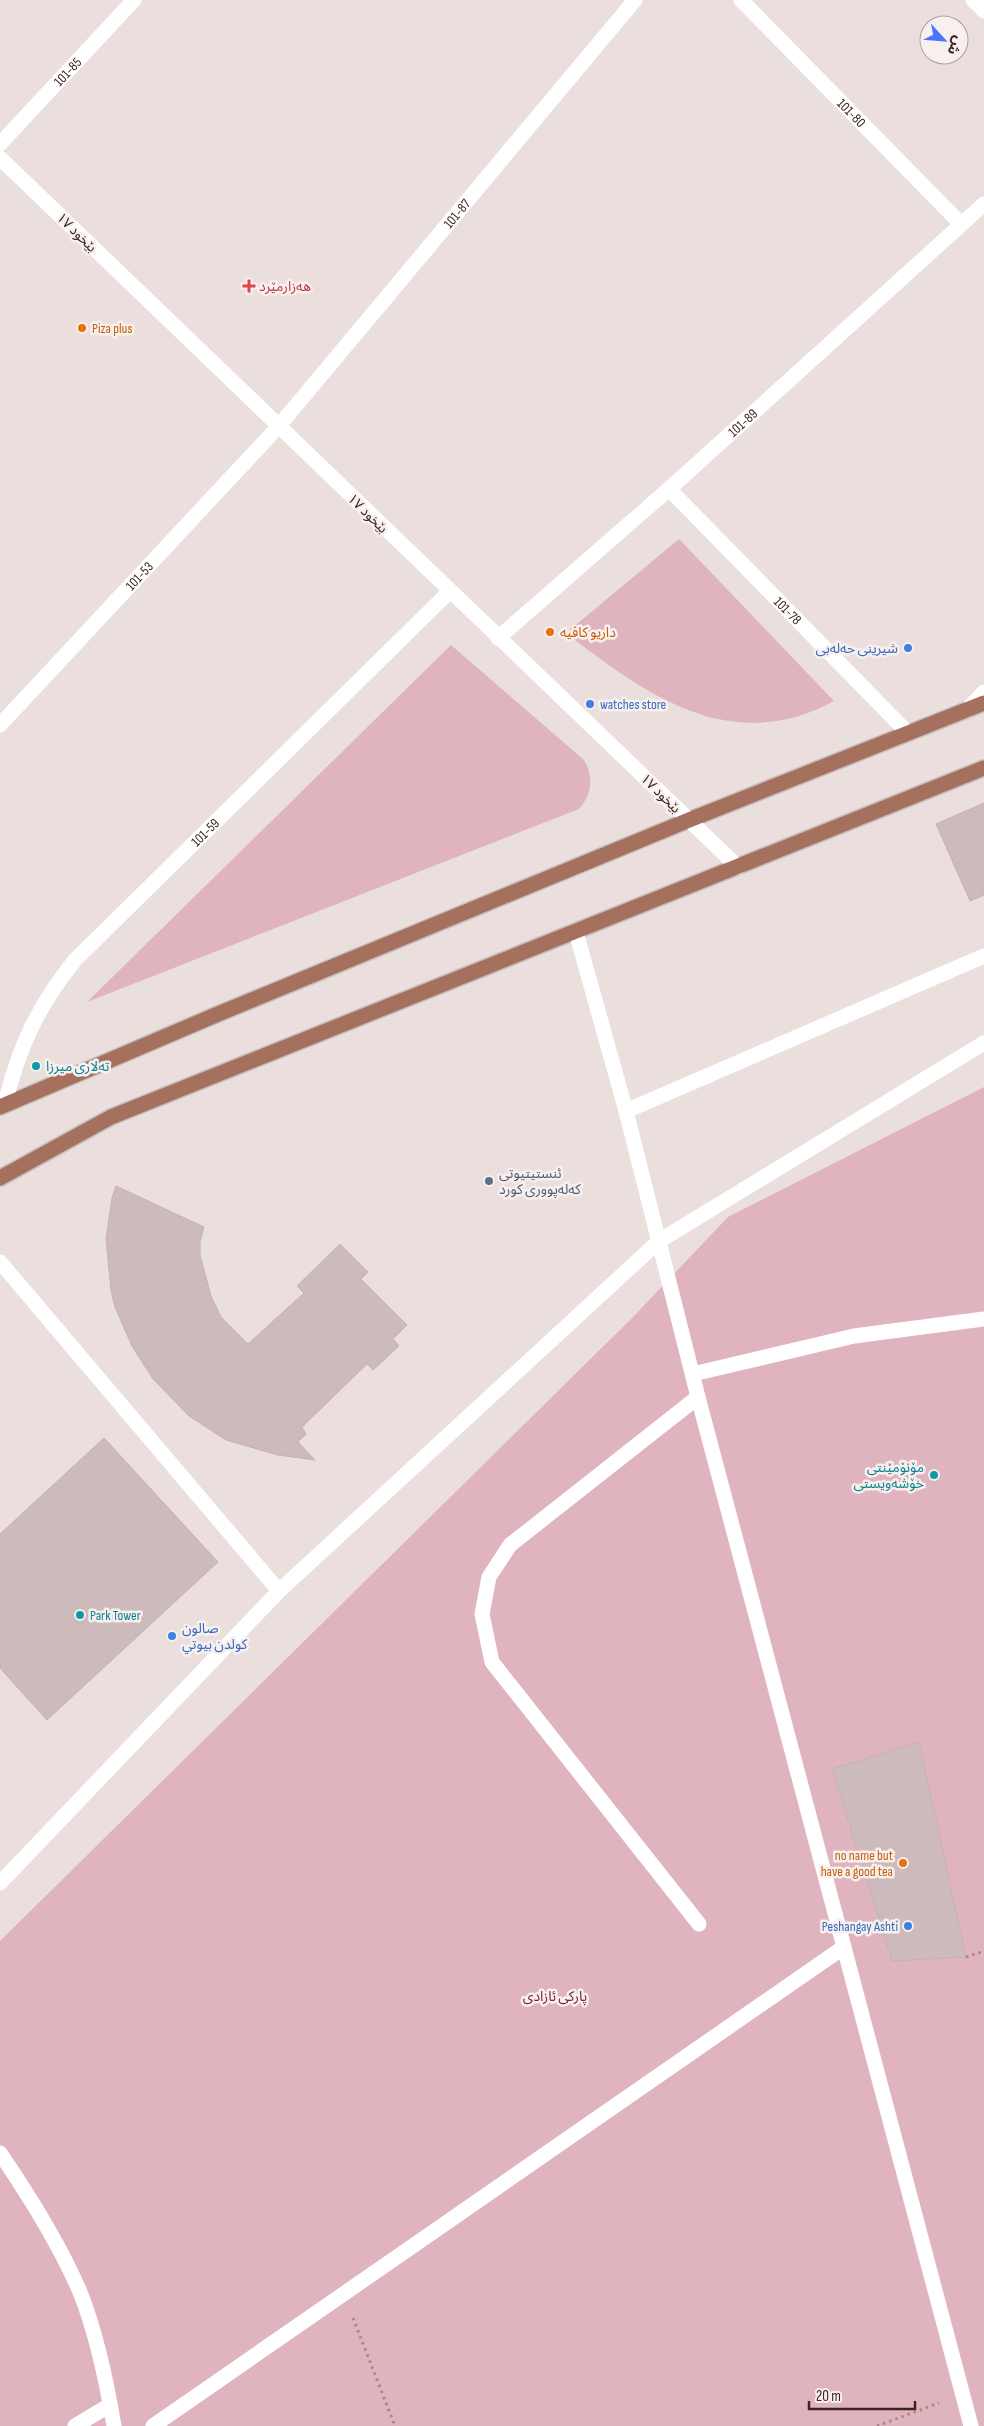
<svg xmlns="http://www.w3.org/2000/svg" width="984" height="2426" viewBox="0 0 984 2426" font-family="'Sofia Sans Condensed','Noto Sans Arabic',sans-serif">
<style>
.green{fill:#dfb4be}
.building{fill:#ccbbba;stroke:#c6b2b0}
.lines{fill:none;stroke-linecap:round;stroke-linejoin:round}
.major-casing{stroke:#c5bebc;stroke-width:18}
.path{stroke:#b2867b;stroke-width:3;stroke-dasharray:2.5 4;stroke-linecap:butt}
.minor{stroke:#fff;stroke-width:15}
.major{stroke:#a6705e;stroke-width:15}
.health-dot{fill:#e0444e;stroke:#f8efef;stroke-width:2}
.food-dot{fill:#e8710a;stroke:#f8efef;stroke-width:2}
.shop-dot{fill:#3f7fe0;stroke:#f8efef;stroke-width:2}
.culture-dot{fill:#0f9aa8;stroke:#f8efef;stroke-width:2}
.service-dot{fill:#5c6f8a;stroke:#f8efef;stroke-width:2}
.labels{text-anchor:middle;stroke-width:5;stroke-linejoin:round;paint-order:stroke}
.street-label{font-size:14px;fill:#3d251e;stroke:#f8efef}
.health-label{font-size:14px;fill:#be3a42;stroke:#f8efef;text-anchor:start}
.food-label{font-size:14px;fill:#c56008;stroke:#f8efef;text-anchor:start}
.shop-label{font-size:14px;fill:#366cbe;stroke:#f8efef;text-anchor:end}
.culture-label{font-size:14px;fill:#0d838f;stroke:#f8efef;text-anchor:start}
.service-label{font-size:14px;fill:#4e5e75;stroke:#f8efef;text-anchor:start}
.park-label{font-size:14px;fill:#77242d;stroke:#f8efef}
</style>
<rect width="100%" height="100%" fill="#ebdfde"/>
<!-- green -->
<g class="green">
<path d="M679,539L834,701C731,757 646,695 566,633Z"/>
<path d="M451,645L584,760C594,777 592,794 579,809L87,1002Z"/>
<path d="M984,1087V2426H0V1941L632,1318L728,1217Z"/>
</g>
<!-- building -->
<g class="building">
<path d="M984,803V895L970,901L936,824Z"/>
<path d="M116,1186L204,1227L200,1242V1255L211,1296L221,1317L248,1344L304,1293L297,1286L340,1244L368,1272L361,1279L407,1325L393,1339L399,1346L373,1370L367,1364L302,1427L306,1434L298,1442L315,1460L278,1455L226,1440L189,1416L153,1379L132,1346L115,1307L111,1290L106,1239L112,1198Z"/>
<path d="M104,1438L218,1562L47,1720L0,1668V1534Z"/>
<path d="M919,1742L966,1957L892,1961L832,1769Z"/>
</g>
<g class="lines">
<!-- major casing -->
<g class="major-casing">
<g id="major">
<path d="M0,1107L218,1014L689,820L984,703"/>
<path d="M0,1178L111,1117L984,768"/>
</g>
</g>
<!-- path -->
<g class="path">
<path d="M966,1957L984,1951"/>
<path d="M353,2318L395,2426"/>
<path d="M877,2426L939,2403"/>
</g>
<!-- minor -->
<g class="minor">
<path id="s1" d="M741,0L961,224"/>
<path d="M973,0L984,11"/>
<path id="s2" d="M0,144L134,0"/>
<path d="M0,158L738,867"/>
<path id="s3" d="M669,489L907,732"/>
<path id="s4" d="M498,638L669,489L984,204"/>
<path d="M967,710L984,692"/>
<path id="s5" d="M0,725L278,427L635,0"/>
<path d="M576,932L626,1111L698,1397L971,2426"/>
<path id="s6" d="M5,1104C19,1046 38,1006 75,960L449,592"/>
<path d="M626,1111L984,956"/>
<path d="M0,1262L279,1591"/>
<path d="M693,1374L854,1336L984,1319"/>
<path d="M698,1397L510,1545L489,1577L482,1614L492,1662L699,1924"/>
<path d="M0,1883L279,1591L659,1241L984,1043"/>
<path d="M0,2153C30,2197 59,2243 80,2292C96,2332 107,2384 114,2426"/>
<path d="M75,2426L110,2405"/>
<path d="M153,2426L844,1947"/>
</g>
<!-- major -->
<use href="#major" class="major"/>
</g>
<!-- markers -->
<path class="health-dot" d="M246.5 278.5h5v5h5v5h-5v5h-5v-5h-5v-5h5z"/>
<g class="food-dot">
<circle cx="82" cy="328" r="5"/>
<circle cx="550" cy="632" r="5"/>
<circle cx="903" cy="1863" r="5"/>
</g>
<g class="shop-dot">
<circle cx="908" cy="648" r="5"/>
<circle cx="590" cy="704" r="5"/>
<circle cx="172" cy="1636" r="5"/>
<circle cx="908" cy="1926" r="5"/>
</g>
<g class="culture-dot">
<circle cx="36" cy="1066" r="5"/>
<circle cx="934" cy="1475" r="5"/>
<circle cx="80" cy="1615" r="5"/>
</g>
<circle class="service-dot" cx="489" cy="1181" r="5"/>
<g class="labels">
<!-- street labels -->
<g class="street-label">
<text dy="5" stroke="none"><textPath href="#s2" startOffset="99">101-85</textPath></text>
<text dy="5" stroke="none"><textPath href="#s1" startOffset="158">101-80</textPath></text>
<text dy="5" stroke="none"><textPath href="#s5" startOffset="686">101-87</textPath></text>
<text transform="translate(77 232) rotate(44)" y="5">بێخود ١٧</text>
<text dy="5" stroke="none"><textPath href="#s4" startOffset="326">101-89</textPath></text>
<text transform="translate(368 513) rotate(44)" y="5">بێخود ١٧</text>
<text dy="5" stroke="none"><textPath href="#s5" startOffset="204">101-53</textPath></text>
<text dy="5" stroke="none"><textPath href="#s3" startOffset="170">101-78</textPath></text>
<text transform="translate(661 793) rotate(44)" y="5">بێخود ١٧</text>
<text dy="5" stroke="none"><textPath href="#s6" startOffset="344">101-59</textPath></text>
</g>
<!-- health labels -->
<g class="health-label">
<text x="259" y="291">هەزارمێرد</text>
</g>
<!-- food labels -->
<g class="food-label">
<text x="92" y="333">Piza plus</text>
<text x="560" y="637">داریو کافیە</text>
<text x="893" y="1860" text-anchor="end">no name but<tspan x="893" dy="16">have a good tea</tspan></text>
</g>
<!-- shop labels -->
<g class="shop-label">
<text x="898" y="653">شیرینی حەلەبی</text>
<text x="600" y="709" text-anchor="start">watches store</text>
<text x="182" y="1633" text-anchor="start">صالون<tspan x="182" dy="16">كولدن بيوتي</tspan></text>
<text x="898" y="1931">Peshangay Ashti</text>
</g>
<!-- culture labels -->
<g class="culture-label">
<text x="46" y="1071">تەلاری میرزا</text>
<text x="924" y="1472" text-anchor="end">مۆنۆمێنتی<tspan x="924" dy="16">خۆشەویستی</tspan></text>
<text x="90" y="1620">Park Tower</text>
</g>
<!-- service labels -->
<g class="service-label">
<text x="499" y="1178">ئنستیتیوتی<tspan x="499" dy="16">کەلەپووری کورد</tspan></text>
</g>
<!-- park labels -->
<g class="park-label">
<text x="555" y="2001">پارکی ئازادی</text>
</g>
</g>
<!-- north arrow -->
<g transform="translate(944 40) rotate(116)"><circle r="24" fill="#f8efef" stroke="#ad9e9b"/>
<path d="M0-4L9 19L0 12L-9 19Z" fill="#4976ff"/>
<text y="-8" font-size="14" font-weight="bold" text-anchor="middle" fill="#3d251e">ش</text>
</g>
<!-- scale -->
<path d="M809 2401v8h106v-8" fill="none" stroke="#3d251e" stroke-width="2.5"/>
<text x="816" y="2401" font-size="15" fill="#3d251e" stroke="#f8efef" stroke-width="4" paint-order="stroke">20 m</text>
</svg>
